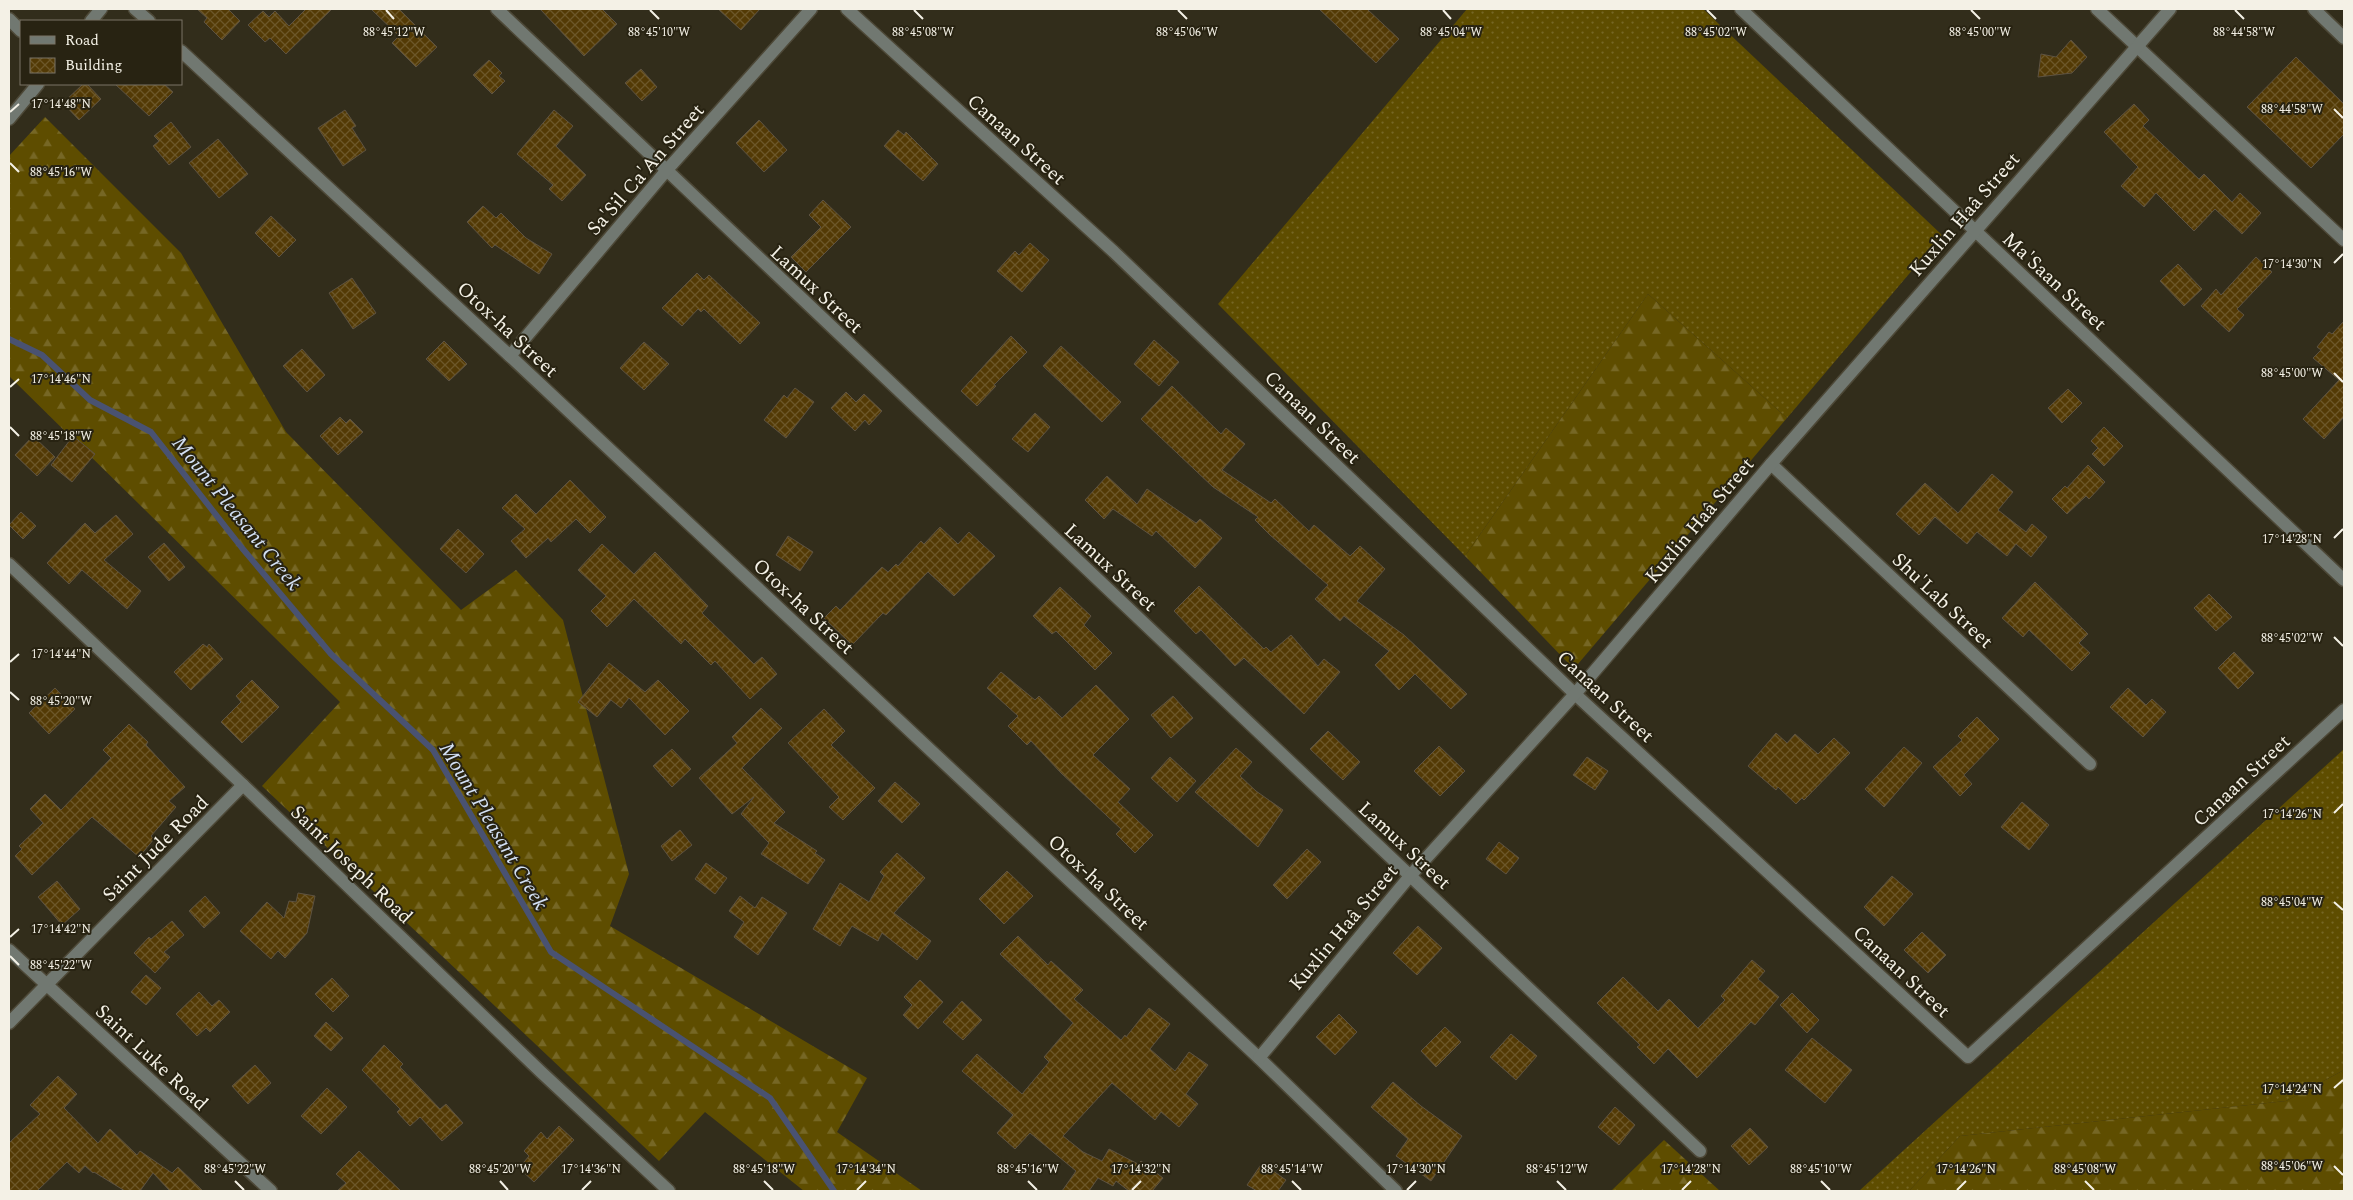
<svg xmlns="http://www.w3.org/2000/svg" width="2353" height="1200" viewBox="0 0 2353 1200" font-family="Spectral,serif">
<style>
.grass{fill:url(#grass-dots)}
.forest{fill:url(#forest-firs)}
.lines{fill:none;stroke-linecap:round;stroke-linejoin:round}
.stream{stroke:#495271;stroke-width:6}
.building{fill:url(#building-cross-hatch);stroke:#5d5241}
.minor-casing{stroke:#4d4837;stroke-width:15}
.minor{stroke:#717871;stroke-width:12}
.ticks{fill:none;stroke:#f4f1e6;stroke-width:2}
.labels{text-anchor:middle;stroke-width:4;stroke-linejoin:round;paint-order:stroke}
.street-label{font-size:20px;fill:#f4f1e6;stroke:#282312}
.water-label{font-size:21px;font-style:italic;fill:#d3e0f4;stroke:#282312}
.ticks-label{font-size:12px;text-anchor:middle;fill:#f4f1e6;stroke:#282312;stroke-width:4;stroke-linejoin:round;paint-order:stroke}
</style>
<defs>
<pattern id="grass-dots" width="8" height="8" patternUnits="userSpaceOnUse" patternTransform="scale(1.25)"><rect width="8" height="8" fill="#5e4d00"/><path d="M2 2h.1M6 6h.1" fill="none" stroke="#766725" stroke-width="1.8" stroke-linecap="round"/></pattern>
<pattern id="forest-firs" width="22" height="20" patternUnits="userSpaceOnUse" patternTransform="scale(1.25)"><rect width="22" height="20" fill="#5e4d00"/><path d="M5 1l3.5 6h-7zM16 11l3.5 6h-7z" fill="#766725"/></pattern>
<pattern id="building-cross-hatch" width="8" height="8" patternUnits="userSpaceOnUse" patternTransform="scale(1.25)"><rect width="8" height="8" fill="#533a05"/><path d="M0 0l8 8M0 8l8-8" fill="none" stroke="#6c5729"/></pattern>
</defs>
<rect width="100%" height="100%" fill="#322d1b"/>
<!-- grass -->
<g class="grass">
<path d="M1467,9H1703L1942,235L1787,418L1648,294L1465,556L1218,304Z"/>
<path d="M2344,749V1070L2286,1101L1960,1136L1909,1191H1859Z"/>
</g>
<!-- forest -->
<g class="forest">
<path d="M45,117L181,253L286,432L461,610L516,570L563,620L629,874L610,926L867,1078L837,1132L922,1191H804L705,1112L659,1161L262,786L340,702L9,376V156Z"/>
<path d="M1648,294L1787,418L1578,664H1569L1465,556Z"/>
<path d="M2344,1070V1191H1909L1960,1136L2286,1101Z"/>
<path d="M1664,1140L1720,1191H1611Z"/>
</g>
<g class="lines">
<!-- stream -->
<path class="stream" d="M9,339L42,355L90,400L151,432L242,548L331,654L433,750L551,952L770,1098L834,1191"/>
</g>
<!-- building -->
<g class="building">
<path d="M197,9H228L240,21L222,40L204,22L207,18Z"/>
<path d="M306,9H332L286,54L270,38L265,42L248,25L263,11L269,17L275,11L289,26Z"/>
<path d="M371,9H399L437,47L416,67L392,43L399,36Z"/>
<path d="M540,9H602L617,24L584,56Z"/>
<path d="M718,9H760L741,30Z"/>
<path d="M1319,9H1367L1399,39L1376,63Z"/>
<path d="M2071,40L2087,57L2072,73L2038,77L2041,54L2056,57Z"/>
<path d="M2296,57L2344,104V134L2311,168L2247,107Z"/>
<path d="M489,60L502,73L499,76L505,81L492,94L473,75Z"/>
<path d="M641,69L657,87L642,101L625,83Z"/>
<path d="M83,84H87L101,99L79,120L63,103Z"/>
<path d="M115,84H164L173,92L149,116Z"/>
<path d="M2134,104L2149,120L2143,126L2199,179L2204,174L2232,202L2240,193L2261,213L2242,234L2215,209L2194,231L2156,193L2144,207L2121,186L2138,167L2104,132Z"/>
<path d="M345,110L356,126L352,128L366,150L343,166L318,128Z"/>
<path d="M554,110L573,126L556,146L586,175L562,201L549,189L553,185L517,154Z"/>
<path d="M759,120L787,150L764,172L736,143Z"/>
<path d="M171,122L191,147L169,165L153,146L159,141L154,136Z"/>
<path d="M898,130L904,135L906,132L938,164L923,181L884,146Z"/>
<path d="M218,139L248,174L219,198L189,163Z"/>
<path d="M823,200L851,227L806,272L791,257L821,227L809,215Z"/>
<path d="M483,206L496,218L501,213L526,238L552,254L539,274L495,245L492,248L467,222Z"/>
<path d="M271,216L296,240L279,257L255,233Z"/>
<path d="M1030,243L1049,260L1022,292L997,271L1015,251L1019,255Z"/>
<path d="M2256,257L2272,272L2237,309L2244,315L2229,332L2201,306L2216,289L2221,295Z"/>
<path d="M2178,264L2202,289L2184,306L2160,281Z"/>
<path d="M697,273L704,280L709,275L760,323L740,344L704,309L701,312L698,309L682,326L662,308Z"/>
<path d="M352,278L376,313L353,329L329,293Z"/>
<path d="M2344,321V417L2324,439L2303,419L2339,380L2313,358L2321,350L2317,347L2329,332L2332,334Z"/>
<path d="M1011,336L1027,352L994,385L996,386L977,406L961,391Z"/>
<path d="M1154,340L1179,362L1159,386L1134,364Z"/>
<path d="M444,341L467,364L449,381L426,359Z"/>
<path d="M644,342L669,364L644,390L620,368Z"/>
<path d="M1061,346L1121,402L1102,422L1043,366Z"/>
<path d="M302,349L325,375L307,392L283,366Z"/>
<path d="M1172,386L1221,434L1226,428L1245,444L1222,470L1271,503L1275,499L1309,531L1314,525L1350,556L1360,546L1385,569L1357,601L1404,635L1467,694L1451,709L1415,674L1399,690L1375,665L1389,651L1344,616L1340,621L1315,599L1328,585L1270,535L1255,520L1258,517L1213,487L1141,419Z"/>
<path d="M795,388L814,402L786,438L764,420L784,395L787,398Z"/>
<path d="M2068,389L2082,403L2062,423L2048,408Z"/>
<path d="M846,392L856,402L864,394L882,411L869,425L865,420L855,431L831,408Z"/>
<path d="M1035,413L1050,427L1028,452L1012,439Z"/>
<path d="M340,417L346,423L350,419L363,432L338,455L320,436Z"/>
<path d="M2104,427L2123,446L2104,466L2092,454L2098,448L2091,441Z"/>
<path d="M33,436L55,457L37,476L15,455Z"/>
<path d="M73,436L95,454L72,482L51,465Z"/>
<path d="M2088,465L2105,482L2089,499L2086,496L2067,514L2052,499L2065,486L2067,488Z"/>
<path d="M1992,474L2013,492L1998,510L2026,532L2032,524L2047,537L2031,557L2016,544L2007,556L1977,532L1967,544L1935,517L1919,535L1896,514L1925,483L1958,513Z"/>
<path d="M1107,476L1137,504L1147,489L1196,523L1200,519L1222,538L1195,568L1156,531L1152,536L1113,509L1104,519L1085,500Z"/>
<path d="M570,480L606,517L590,533L576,519L551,542L548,538L526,558L511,541L525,529L502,508L516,494L536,514Z"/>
<path d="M21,512L36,526L23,539L9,525Z"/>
<path d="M116,515L133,534L104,560L141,591L127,609L82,570L69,584L47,563L85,523L95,533Z"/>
<path d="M940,527L958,544L969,532L995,556L954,596L928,572L886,615L883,613L852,645L824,618L836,606L840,610L882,567L888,572L896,564L898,566L921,541L924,544Z"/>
<path d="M458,529L484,554L466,573L440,549Z"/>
<path d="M788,536L813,552L800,571L776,555Z"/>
<path d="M164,543L185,567L169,581L148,557Z"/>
<path d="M602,544L634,574L655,552L708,606L702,613L754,664L762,657L777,674L750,699L715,661L711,665L685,639L681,644L634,599L607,627L591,611L606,596L578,570Z"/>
<path d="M2035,582L2088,634L2079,643L2090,653L2072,671L2029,630L2023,637L2002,618Z"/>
<path d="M1199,586L1264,649L1266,647L1271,652L1291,635L1318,666L1324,659L1340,672L1304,714L1244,658L1235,666L1201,630L1196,634L1174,611Z"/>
<path d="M1060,587L1091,616L1084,625L1112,653L1095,670L1056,631L1052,634L1033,616Z"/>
<path d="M2209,594L2232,617L2216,631L2194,608Z"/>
<path d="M203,644L207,647L209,644L223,659L191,690L174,672Z"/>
<path d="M2234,652L2254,673L2238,689L2218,668Z"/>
<path d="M609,663L645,692L658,680L689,711L665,735L629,698L621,708L611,700L597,717L578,702Z"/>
<path d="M1001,672L1035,700L1039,696L1062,718L1096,685L1129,719L1093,755L1130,789L1118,802L1153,835L1135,853L1116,834L1121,829L1061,773L1031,741L1027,745L1008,726L1018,716L987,688Z"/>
<path d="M252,680L279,707L242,743L221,722L241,702L236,696Z"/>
<path d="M55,688L75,709L49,734L29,713Z"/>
<path d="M2128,688L2146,705L2152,699L2166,712L2143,737L2110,707Z"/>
<path d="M1173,696L1193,718L1171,738L1151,715Z"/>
<path d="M761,708L782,728L742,768L785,812L774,823L817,851L815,853L825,860L808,884L761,854L769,843L741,814L754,797L732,814L699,778L737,743L732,737Z"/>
<path d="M824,709L845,731L831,745L875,788L843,820L829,807L839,797L788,743Z"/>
<path d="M1977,717L1999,739L1964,775L1972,784L1960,796L1933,767L1962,740L1958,736Z"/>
<path d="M129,724L148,742L146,745L185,787L169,801L176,807L151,836L154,839L139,857L92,817L32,875L15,856L22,849L19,846L43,823L30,809L45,794L61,810L111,758L103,750Z"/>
<path d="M1328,731L1360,762L1343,780L1310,749Z"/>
<path d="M1776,733L1787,743L1795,734L1818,754L1834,738L1850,753L1804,800L1802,798L1796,804L1778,787L1776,790L1748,766Z"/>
<path d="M1439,746L1465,771L1440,796L1414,771Z"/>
<path d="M1904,747L1922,763L1884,807L1865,789Z"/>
<path d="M1236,748L1252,762L1240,776L1256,791L1283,810L1258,847L1195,792Z"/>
<path d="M672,749L691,769L672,787L653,766Z"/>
<path d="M1170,757L1196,781L1177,802L1151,778Z"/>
<path d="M1587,757L1608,771L1595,790L1573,775Z"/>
<path d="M895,782L920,804L902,823L878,801Z"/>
<path d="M2022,802L2049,825L2029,850L2001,827Z"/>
<path d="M680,830L692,845L672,861L661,846Z"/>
<path d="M1499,842L1519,858L1506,874L1486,859Z"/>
<path d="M1307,849L1321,862L1287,899L1273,885Z"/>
<path d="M897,853L925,878L894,913L931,941L917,960L882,933L878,941L852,926L840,946L813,929L840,883L869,902L884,876L880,872Z"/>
<path d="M706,863L727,878L715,894L695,879Z"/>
<path d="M1007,871L1033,896L1004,924L979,899Z"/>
<path d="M1892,876L1913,894L1884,926L1864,907Z"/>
<path d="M57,881L80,909L62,925L38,897Z"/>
<path d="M298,893L315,896L307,933L285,958L278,951L271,959L240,931L267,902L284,918L289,901L296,902Z"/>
<path d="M205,896L220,913L204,928L189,911Z"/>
<path d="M740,896L755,908L762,897L787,913L758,955L734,937L744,922L729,911Z"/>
<path d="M172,921L184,935L164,952L170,957L155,973L134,953L149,937L151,939Z"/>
<path d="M1418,926L1442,948L1417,975L1393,953Z"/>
<path d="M1922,932L1946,955L1928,973L1904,950Z"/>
<path d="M1018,936L1048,965L1051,961L1083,990L1074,999L1121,1040L1125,1035L1126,1037L1149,1008L1170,1024L1150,1049L1175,1071L1189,1052L1208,1065L1186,1094L1198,1104L1179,1127L1161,1112L1155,1120L1112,1083L1063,1136L1083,1152L1102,1161L1109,1149L1138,1164L1141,1161L1163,1178L1152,1191H1129L1116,1181L1113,1186L1098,1178L1089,1191H1062L1076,1171L1030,1133L1015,1149L997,1133L1013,1115L962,1071L977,1054L1022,1094L1049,1062L1044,1057L1073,1023L1000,954Z"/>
<path d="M1752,960L1765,971L1758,979L1779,997L1755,1025L1751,1022L1697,1078L1668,1049L1654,1064L1637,1047L1640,1045L1597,1003L1623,977L1658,1011L1669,999L1698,1028L1725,1000L1721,996Z"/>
<path d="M146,975L161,988L146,1005L131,992Z"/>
<path d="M332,978L349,996L333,1012L315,994Z"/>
<path d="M920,980L943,1002L918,1029L903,1015L912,1005L904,997Z"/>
<path d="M199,992L212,1006L219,1000L230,1012L210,1032L206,1028L197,1036L176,1014Z"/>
<path d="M1792,993L1819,1020L1807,1033L1780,1005Z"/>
<path d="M962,1001L982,1020L963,1040L943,1022Z"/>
<path d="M1339,1014L1357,1032L1335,1055L1316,1037Z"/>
<path d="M326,1022L343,1038L331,1051L314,1036Z"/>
<path d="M1445,1027L1461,1042L1436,1067L1421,1051Z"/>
<path d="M1511,1034L1537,1056L1516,1080L1490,1057Z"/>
<path d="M1812,1038L1852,1070L1825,1103L1785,1070Z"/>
<path d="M384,1045L403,1064L400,1067L440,1109L446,1104L463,1123L442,1141L420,1117L410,1126L397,1112L400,1109L362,1070Z"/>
<path d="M255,1065L271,1083L248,1104L232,1086Z"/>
<path d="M58,1076L77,1094L64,1108L98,1143L110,1129L137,1155L140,1151L172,1173L178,1167L203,1191H170L153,1173L140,1191H125L94,1172L93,1173L85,1166L79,1173L67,1162L37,1191H9V1143L40,1114L30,1105Z"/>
<path d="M1393,1082L1421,1106L1462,1136L1431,1181L1396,1156L1408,1139L1371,1107Z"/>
<path d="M327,1088L347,1107L321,1134L301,1116Z"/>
<path d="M1615,1107L1635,1125L1619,1145L1598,1127Z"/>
<path d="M559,1126L574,1140L534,1182L519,1168L529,1156L524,1151L541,1132L547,1139Z"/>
<path d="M1750,1128L1768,1147L1749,1165L1731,1146Z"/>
<path d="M359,1151L401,1191H337L346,1183L336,1174Z"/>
<path d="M1262,1163L1286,1180L1278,1191H1257L1247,1185Z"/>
</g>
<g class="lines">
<!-- minor casing -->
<g class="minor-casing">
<g id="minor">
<path d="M135,9L149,21"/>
<path d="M497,9L1700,1151"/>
<path d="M847,9L1114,252L1575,694L1968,1057L2344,710"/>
<path d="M1741,9L2344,580"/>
<path d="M2097,9L2344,240"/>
<path d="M2314,9L2344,38"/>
<path d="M9,19L21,31"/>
<path d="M91,21L101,9"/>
<path d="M181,51L510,356L1259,1058L1396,1191"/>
<path d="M9,119L38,84"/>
<path d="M510,356L666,171L811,9"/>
<path d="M1771,464L2090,764"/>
<path d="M9,564L243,785L541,1072L669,1191"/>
<path d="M9,950L271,1191"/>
<path d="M9,1023L243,785"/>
<path d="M1259,1058L1410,876L1575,694L1771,464L2170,9"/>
</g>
</g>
<!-- minor -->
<use href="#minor" class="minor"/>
</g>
<!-- ticks -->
<path class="ticks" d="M386,10L394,19M650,10L659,19M914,10L923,19M1178,10L1187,19M1443,10L1451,19M1707,10L1716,19M1971,10L1980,19M2235,10L2244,19M2334,109L2343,118M10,112L19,104M10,163L19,172M2334,263L2343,254M2334,373L2343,382M10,387L19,379M10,427L19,436M2334,538L2343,529M2334,637L2343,646M10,662L19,654M10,692L19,700M2334,813L2343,804M2334,902L2343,910M10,937L19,929M10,956L19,965M2334,1088L2343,1080M2334,1166L2343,1175M235,1181L244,1190M500,1181L508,1190M764,1181L773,1190M1028,1181L1037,1190M1292,1181L1301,1190M1557,1181L1566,1190M1821,1181L1830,1190M2085,1181L2094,1190M582,1190L591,1181M857,1190L866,1181M1132,1190L1141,1181M1407,1190L1416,1181M1682,1190L1691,1181M1957,1190L1966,1181"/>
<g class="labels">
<!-- street labels -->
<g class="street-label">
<text transform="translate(1017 139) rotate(42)" y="7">Canaan Street</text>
<text transform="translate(645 169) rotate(-49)" y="7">Sa'Sil Ca'An Street</text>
<text transform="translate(1964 214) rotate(-49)" y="7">Kuxlin Haâ Street</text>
<text transform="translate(2055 281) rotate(43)" y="7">Ma'Saan Street</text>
<text transform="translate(817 289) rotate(43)" y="7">Lamux Street</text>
<text transform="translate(508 329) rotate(43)" y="7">Otox-ha Street</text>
<text transform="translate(1313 417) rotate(44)" y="7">Canaan Street</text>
<text transform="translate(1699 520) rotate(-50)" y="7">Kuxlin Haâ Street</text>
<text transform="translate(1111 567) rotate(43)" y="7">Lamux Street</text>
<text transform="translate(1943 600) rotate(43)" y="7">Shu'Lab Street</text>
<text transform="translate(804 606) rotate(43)" y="7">Otox-ha Street</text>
<text transform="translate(1606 696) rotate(43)" y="7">Canaan Street</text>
<text transform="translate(2241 780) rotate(-43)" y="7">Canaan Street</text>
<text transform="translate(1405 845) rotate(43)" y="7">Lamux Street</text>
<text transform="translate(155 848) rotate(-45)" y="7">Saint Jude Road</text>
<text transform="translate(352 864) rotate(44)" y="7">Saint Joseph Road</text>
<text transform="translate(1099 882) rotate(43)" y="7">Otox-ha Street</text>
<text transform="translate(1343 927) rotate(-50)" y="7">Kuxlin Haâ Street</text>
<text transform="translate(1902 971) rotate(43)" y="7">Canaan Street</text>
<text transform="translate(152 1057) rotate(43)" y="7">Saint Luke Road</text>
</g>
<!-- water labels -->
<g class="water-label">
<text transform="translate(237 513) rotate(51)" y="7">Mount Pleasant Creek</text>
<text transform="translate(494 826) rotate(59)" y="7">Mount Pleasant Creek</text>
</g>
</g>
<g class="ticks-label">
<text x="394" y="36">88°45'12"W</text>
<text x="1716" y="36">88°45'02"W</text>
<text x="2244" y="36">88°44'58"W</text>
<text x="659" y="36">88°45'10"W</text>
<text x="923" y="36">88°45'08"W</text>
<text x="1187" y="36">88°45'06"W</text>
<text x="1451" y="36">88°45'04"W</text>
<text x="1980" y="36">88°45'00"W</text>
<text x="61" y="108">17°14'48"N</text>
<text x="2292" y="113">88°44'58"W</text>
<text x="61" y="176">88°45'16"W</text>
<text x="2292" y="268">17°14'30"N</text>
<text x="2292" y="377">88°45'00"W</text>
<text x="61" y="383">17°14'46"N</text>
<text x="61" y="440">88°45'18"W</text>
<text x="2292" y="543">17°14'28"N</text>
<text x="2292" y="642">88°45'02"W</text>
<text x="61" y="658">17°14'44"N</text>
<text x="61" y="705">88°45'20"W</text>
<text x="2292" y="818">17°14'26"N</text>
<text x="2292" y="906">88°45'04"W</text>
<text x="61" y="933">17°14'42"N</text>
<text x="61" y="969">88°45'22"W</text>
<text x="2292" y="1093">17°14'24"N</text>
<text x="2292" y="1170">88°45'06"W</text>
<text x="591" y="1173">17°14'36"N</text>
<text x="866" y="1173">17°14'34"N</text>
<text x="1141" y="1173">17°14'32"N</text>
<text x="1416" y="1173">17°14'30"N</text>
<text x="1691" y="1173">17°14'28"N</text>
<text x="1966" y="1173">17°14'26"N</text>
<text x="235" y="1173">88°45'22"W</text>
<text x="500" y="1173">88°45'20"W</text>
<text x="764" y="1173">88°45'18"W</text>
<text x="1028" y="1173">88°45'16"W</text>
<text x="1292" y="1173">88°45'14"W</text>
<text x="1557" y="1173">88°45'12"W</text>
<text x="1821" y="1173">88°45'10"W</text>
<text x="2085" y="1173">88°45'08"W</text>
</g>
<!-- border -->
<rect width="2353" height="1200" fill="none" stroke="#f4f1e6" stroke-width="20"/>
<!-- legend -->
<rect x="20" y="20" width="162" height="65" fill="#282312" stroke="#7a7567"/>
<rect x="30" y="36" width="25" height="8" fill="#717871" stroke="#7a7567"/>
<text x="65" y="45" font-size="15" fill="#f4f1e6">Road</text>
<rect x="30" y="58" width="25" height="15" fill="url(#building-cross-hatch)" stroke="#7a7567"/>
<text x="65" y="70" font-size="15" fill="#f4f1e6">Building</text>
</svg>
